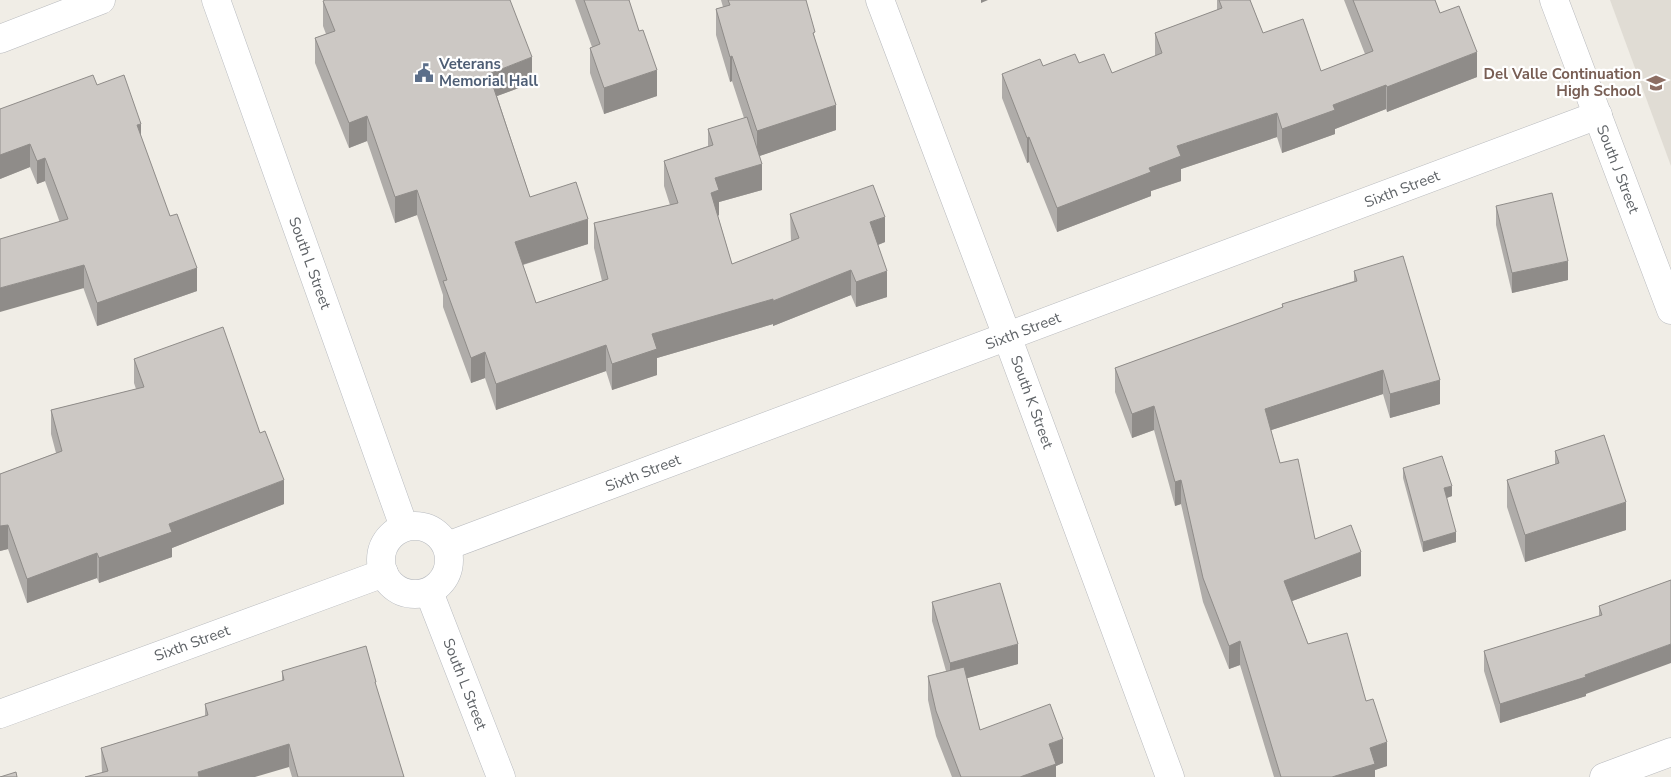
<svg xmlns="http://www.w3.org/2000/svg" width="1671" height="777" viewBox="0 0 1671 777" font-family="'Nunito Sans',sans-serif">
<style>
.education{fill:#e0dcd4}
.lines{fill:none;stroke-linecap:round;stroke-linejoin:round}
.street-casing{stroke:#b7b9bd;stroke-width:29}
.secondary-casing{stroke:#b8bbc0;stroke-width:29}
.street{stroke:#fff;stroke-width:28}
.secondary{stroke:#fff;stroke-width:28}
.wall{fill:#afaca9}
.shaded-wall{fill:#8f8c89}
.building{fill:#ccc8c4;stroke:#8f8c89}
.labels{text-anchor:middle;stroke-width:4.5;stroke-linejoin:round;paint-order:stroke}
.service-label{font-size:15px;font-weight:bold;fill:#4e5e75;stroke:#fff;text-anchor:start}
.education-label{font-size:15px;font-weight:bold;fill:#785e54;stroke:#fff;text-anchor:end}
.street-label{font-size:15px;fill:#5e6266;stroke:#fff}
</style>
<rect width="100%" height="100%" fill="#f0ede6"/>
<!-- education -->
<path class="education" d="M1610,0H1671V166Z"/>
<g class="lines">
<!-- street casing -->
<g class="street-casing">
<g id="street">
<path d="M880,0L1007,336L1170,777"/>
<path d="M1554,0L1671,310"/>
<path d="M0,39L101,0"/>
<path d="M447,546L1598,115"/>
<path d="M0,714L384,573"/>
<path d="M1604,777L1671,752"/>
</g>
</g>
<!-- secondary casing -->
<g class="secondary-casing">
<g id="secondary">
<path d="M216,0L404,527"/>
<circle cx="415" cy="560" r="34"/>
<path d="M429,592L501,777"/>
</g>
</g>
<!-- street -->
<use href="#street" class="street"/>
<!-- secondary -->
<use href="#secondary" class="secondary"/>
</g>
<!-- wall -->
<g class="wall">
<path d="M575,0H629L657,96L604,114L590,73V48L592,47Z"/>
<path d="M721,0H806L836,130L759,156L762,190L719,202V215L718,216L732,264L791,241L790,214L885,242L878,245L887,297L856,307L851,295L773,326V324L657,358V375L612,390L606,371L496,410L485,378L471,383L443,307V295L417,215L395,223L367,141L349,148L315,63V38L326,34L323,26V1L532,83L497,96L530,197L588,244L523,265L536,303L602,281L594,248V223L670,205L664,186V161L708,146V129L744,118L732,81L730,82L716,35V9L723,7Z"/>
<path d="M1217,0H1250L1263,33L1321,71L1365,54L1344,0H1435L1440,13L1477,77L1387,112L1386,109L1335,129V134L1282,153L1277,137L1181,169V181L1151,191V196L1057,232L1029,162L1027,163L1002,98V74L1043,66L1079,63L1112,73L1155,56V33L1217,10Z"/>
<path d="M97,85L141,138L197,291L97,326L45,181L37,184L30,167L0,179V109Z"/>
<path d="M1496,206L1568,280L1512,293L1496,225Z"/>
<path d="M1354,271L1440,404L1390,418L1383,394L1271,430L1280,463L1315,539L1361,576L1292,601L1308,644L1366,701L1387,766L1375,770V777H1274L1240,665L1229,669L1203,602L1181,504L1175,506L1154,430L1132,438L1115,392V368L1282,308V304L1354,281Z"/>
<path d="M134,359L284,504L172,548V557L99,583L97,578L27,603L8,549L0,551V474L56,453L51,434V410L136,389L134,383Z"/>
<path d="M1555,451L1626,530L1525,562L1507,507V480L1555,464Z"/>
<path d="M1403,468L1452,496L1446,498L1456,542L1423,552L1403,478Z"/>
<path d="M1671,580L1586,694V696L1500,723L1484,671V651L1599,616V606Z"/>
<path d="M932,602L1018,664L967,678L980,730L1063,763L1056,766V777H952L936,736L928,700V676L946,671L932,621Z"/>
<path d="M282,671L376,686L404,777H292L289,767L102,773L101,748L205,716V704L282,681Z"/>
</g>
<!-- shaded-wall -->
<g class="shaded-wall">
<path d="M981,0H988L981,3Z"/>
<path d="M1477,52V77L1387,112V87Z"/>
<path d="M732,56V81L730,82V57Z"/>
<path d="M532,57V83L489,99V74Z"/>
<path d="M657,70V96L604,114V88Z"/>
<path d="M1386,85V109L1335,129V134L1282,153V129L1333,105Z"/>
<path d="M836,105V130L757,157V131Z"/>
<path d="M1277,113V137L1181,169V181L1151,191V196L1057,232V208L1149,168L1177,146Z"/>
<path d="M367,116V141L349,148V123Z"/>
<path d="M141,124V147L137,125Z"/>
<path d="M1029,137V162L1027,163V138Z"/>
<path d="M30,144V167L0,179V155Z"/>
<path d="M45,158V181L37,184V161Z"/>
<path d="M762,164V190L719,202V215L711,218V193L715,178Z"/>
<path d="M417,190V215L395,223V197Z"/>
<path d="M885,217V242L870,248V222Z"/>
<path d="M588,219V244L515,267V242Z"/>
<path d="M1568,261V280L1512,293V273Z"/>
<path d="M84,265V288L0,312V288Z"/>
<path d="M197,268V291L97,326V303Z"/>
<path d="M851,270V295L773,326V301Z"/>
<path d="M887,271V297L856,307V282Z"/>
<path d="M773,299V324L657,358V375L612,390V364L652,334Z"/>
<path d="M606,345V371L496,410V384Z"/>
<path d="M485,352V378L471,383V358Z"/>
<path d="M1383,370V394L1265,432V409Z"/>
<path d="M1440,380V404L1390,418V394Z"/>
<path d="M1154,406V430L1132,438V414Z"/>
<path d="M284,480V504L172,548V557L99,583V558L169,524Z"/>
<path d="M1181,480V504L1175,506V482Z"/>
<path d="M1452,486V496L1444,499V488Z"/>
<path d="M1626,502V530L1525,562V535Z"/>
<path d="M8,525V549L0,551V526Z"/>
<path d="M1456,532V542L1423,552V542Z"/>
<path d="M1361,552V576L1284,604V581Z"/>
<path d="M97,553V578L27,603V579Z"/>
<path d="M1240,641V665L1229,669V646Z"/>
<path d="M1018,644V664L950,683V663Z"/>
<path d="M1671,644V663L1586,694V696L1500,723V704L1585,675Z"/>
<path d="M1063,739V763L1056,766V777H1020L1049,744Z"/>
<path d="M1387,742V766L1375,770V777H1332L1370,748Z"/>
<path d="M289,744V767L255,777H198V772Z"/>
</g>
<!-- building -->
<g class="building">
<path d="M325,0H510L532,57L489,74L530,197L576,182L588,219L515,242L536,303L608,279L594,223L678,203L664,161L713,145L708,129L747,117L762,164L715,178L719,190L711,193L732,264L799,238L790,214L873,185L885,217L870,222L887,271L856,282L851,270L773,301V299L652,334L657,349L612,364L606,345L496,384L485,352L471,358L443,281L447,280L417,190L395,197L367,116L349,123L315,38L335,31L323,1Z"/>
<path d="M584,0H629L639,31L643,30L657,70L604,88L590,48L600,44Z"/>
<path d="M728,0H806L815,32L813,33L836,105L757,131L732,56L730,57L716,9L730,5Z"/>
<path d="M1219,0H1250L1263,33L1303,19L1321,71L1373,51L1353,0H1435L1440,13L1459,6L1477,52L1387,87L1386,85L1333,105L1335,110L1282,129L1277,113L1177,146L1181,156L1149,168L1151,172L1057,208L1029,137L1027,138L1002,74L1040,59L1043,66L1075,54L1079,63L1104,54L1112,73L1162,53L1155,33L1222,8Z"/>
<path d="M93,75L97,85L124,75L141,124L137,125L170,216L177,214L197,268L97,303L84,265L0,288V239L68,219L45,158L37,161L30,144L0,155V109Z"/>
<path d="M1552,193L1568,261L1512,273L1496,206Z"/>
<path d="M1403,256L1440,380L1390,394L1383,370L1265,409L1280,463L1298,459L1315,539L1351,525L1361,552L1284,581L1308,644L1347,633L1366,701L1373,699L1387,742L1370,748L1375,764L1332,777H1281L1240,641L1229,646L1203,578L1181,480L1175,482L1154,406L1132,414L1115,368L1283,307L1282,304L1357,281L1354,271Z"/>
<path d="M223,327L260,433L265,431L284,480L169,524L172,532L99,558L97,553L27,579L8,525L0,526V474L62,451L51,410L144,387L134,359Z"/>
<path d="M1604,435L1626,502L1525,535L1507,480L1559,463L1555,451Z"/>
<path d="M1442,456L1452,486L1444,488L1456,532L1423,542L1403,468Z"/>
<path d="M1671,580V644L1585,675L1586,677L1500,704L1484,651L1602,615L1599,606Z"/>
<path d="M1000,583L1018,644L950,663L932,602Z"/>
<path d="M366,646L376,682H375L404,777H298L289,744L198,772L199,777H85L108,771L101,748L208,715L205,704L284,680L282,671Z"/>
<path d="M964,667L980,730L1050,704L1063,739L1049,744L1056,764L1020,777H961L936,711L928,676Z"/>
<path d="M16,772L17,777H0Z"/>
</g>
<!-- icons -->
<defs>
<g id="civic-bare" transform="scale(1.5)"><path d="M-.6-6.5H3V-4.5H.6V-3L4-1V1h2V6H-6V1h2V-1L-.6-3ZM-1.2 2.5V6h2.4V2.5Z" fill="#5c6f8a" stroke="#fff" stroke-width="2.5" paint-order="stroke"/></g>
<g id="school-bare" transform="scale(1.5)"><path d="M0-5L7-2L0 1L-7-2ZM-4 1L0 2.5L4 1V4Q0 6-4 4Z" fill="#8d6e63" stroke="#fff" stroke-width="2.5" paint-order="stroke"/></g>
</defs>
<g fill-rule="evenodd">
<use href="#civic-bare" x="424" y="73"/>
<use href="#school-bare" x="1656" y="83"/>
</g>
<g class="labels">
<!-- service labels -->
<g class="service-label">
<text x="439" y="69">Veterans<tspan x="439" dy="17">Memorial Hall</tspan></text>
</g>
<!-- education labels -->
<g class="education-label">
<text x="1641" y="79">Del Valle Continuation<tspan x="1641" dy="17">High School</tspan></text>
</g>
<!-- street labels -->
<g class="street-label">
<text transform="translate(1618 169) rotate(69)" y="5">South J Street</text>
<text transform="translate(1402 189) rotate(-21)" y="5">Sixth Street</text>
<text transform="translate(310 263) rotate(70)" y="5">South L Street</text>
<text transform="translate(1023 331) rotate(-21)" y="5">Sixth Street</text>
<text transform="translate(1032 402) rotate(70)" y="5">South K Street</text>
<text transform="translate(643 473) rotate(-21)" y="5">Sixth Street</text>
<text transform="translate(192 643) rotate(-20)" y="5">Sixth Street</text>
<text transform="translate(465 684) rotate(69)" y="5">South L Street</text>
</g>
</g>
</svg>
